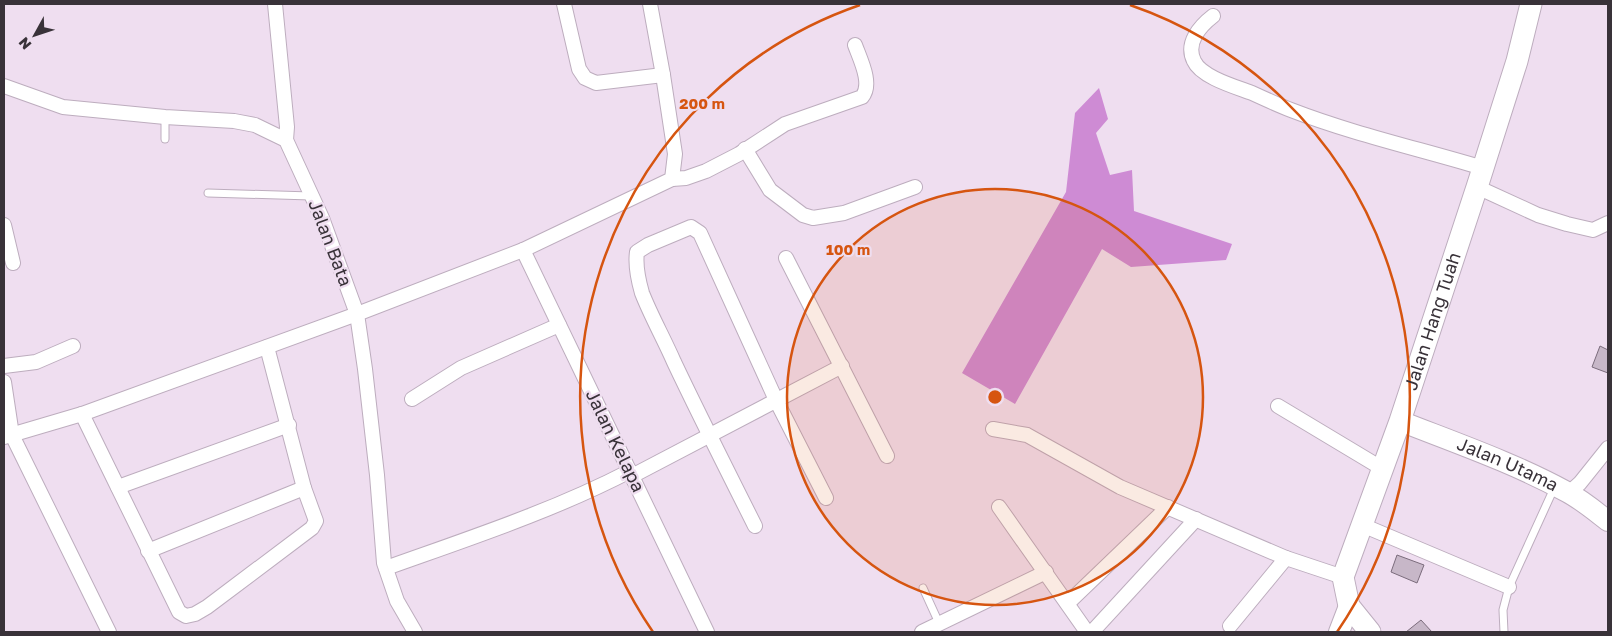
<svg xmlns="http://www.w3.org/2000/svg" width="1612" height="636" viewBox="0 0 1612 636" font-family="'Golos Text',sans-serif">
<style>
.water{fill:#ce8bd4}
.building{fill:#c7b7c8;stroke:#7b6c7c}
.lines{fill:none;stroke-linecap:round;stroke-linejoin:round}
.lane-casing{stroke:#bdadbe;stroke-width:9}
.street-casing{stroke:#bdadbe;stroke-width:16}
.secondary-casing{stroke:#bdadbe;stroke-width:22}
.primary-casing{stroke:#bdadbe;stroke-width:23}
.lane{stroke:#fff;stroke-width:7}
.street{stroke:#fff;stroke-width:14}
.secondary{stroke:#fff;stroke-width:20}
.primary{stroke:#fff;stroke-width:21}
.ring{fill:none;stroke:#d65510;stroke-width:2.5}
.labels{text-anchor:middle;stroke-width:4.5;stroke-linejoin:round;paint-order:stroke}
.street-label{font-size:18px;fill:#393239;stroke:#efdef0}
.centre{fill:#d65510;stroke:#efdef0;stroke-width:2.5}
.ring-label{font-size:15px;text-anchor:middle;font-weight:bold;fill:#d65510;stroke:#efdef0;stroke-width:4.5;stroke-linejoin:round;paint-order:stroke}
</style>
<rect width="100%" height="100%" fill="#efdef0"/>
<!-- water -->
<path class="water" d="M1099,88L1108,119L1096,133L1110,175L1132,170L1134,211L1232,244L1226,260L1131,267L1102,249L1015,404L962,373L1066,192L1075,113Z"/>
<!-- building -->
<g class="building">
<path d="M1600,346L1608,350V373L1592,367Z"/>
<path d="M1397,555L1424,565L1417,583L1391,572Z"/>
<path d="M1421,620L1432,632H1406Z"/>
</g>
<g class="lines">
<!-- lane casing -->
<g class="lane-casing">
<g id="lane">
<path d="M165,117V139"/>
<path d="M208,193L311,196"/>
<path d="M923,588L939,623"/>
<path d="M1504,632L1503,610L1509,587L1555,486"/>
</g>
</g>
<!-- street casing -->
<g class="street-casing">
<g id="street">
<path d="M275,4L287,127L286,140"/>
<path d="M564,4L579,69L585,78L596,83L663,75"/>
<path d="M1213,16C1200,26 1185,43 1194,61C1201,77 1236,87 1252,93C1265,99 1278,105 1291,110C1353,134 1420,149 1483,168"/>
<path d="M4,86L63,107L165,117L234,121L255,125L286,140L322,218L357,314L365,369L377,475L384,563L397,601L415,632"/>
<path d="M745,149L770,190L803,215L813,218L844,213L915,187"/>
<path d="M672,179L686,178L706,171L739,154L785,124L862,97C873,84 860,59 855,45"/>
<path d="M1477,187L1538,215L1567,224L1593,230L1608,223"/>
<path d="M4,225L13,263"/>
<path d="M523,250L707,632"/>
<path d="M786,258L887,456"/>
<path d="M4,366L36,362L73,346"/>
<path d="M4,382L12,435L109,632"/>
<path d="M412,399L461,368L559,325"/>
<path d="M1278,406L1383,469"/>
<path d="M82,414L179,612L186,616L195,614L207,607L312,528L316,521L304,488L267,347"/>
<path d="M993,429L1027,435L1120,487L1286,558L1343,577"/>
<path d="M4,437L82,414L357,314L523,250L672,179L675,154L663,75L650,4"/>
<path d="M632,476L842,366"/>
<path d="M118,487L289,425"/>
<path d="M1569,493L1580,483L1608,448"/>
<path d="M999,507L1087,632"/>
<path d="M1362,525L1509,587"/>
<path d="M755,526C728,472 700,417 674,362C664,339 651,316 642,293C638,279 635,266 637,252L648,245L691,227L700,233L776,400L826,498"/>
<path d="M148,551L304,488"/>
<path d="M386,568C467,539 553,511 630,471"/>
<path d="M1068,603L1168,507"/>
<path d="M1230,626L1286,558"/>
<path d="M922,632L1046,572"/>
<path d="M1092,632L1196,519"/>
</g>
</g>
<!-- secondary casing -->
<g class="secondary-casing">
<g id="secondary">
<path id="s1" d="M1400,421C1456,443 1514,463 1567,492C1582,500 1595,511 1608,521"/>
<path d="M1339,632L1349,606"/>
</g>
</g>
<!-- primary casing -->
<g class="primary-casing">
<g id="primary">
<path id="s2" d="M1370,632L1349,606L1343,577L1400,421L1477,187L1517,61L1531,4"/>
</g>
</g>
<!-- lane -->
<use href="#lane" class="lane"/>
<!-- street -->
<use href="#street" class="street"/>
<!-- secondary -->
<use href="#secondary" class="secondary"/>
<!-- primary -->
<use href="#primary" class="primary"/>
</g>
<!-- distance rings -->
<circle cx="995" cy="397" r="208" fill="#d65510" fill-opacity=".12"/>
<g class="ring">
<circle cx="995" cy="397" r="208"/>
<path d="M653 632A415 415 0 0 1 860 5M1130 5A415 415 0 0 1 1337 632"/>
</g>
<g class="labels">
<!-- street labels -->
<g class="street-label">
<text transform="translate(330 243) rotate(69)" y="6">Jalan Bata</text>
<text dy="6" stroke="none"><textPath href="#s2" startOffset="334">Jalan Hang Tuah</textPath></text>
<text transform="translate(615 441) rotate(64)" y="6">Jalan Kelapa</text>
<text dy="6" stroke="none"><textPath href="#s1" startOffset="116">Jalan Utama</textPath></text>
</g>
</g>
<circle cx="995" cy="397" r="8" class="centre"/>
<g class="ring-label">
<text x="702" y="109">200 m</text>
<text x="848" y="255">100 m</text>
</g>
<!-- border -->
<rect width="1612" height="636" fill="none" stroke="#393239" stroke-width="10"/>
<!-- north arrow -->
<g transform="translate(35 35) rotate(230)" stroke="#efdef0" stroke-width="4" paint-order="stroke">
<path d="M0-4L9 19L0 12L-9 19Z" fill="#393239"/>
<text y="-8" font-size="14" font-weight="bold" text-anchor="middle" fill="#393239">N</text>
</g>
</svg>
